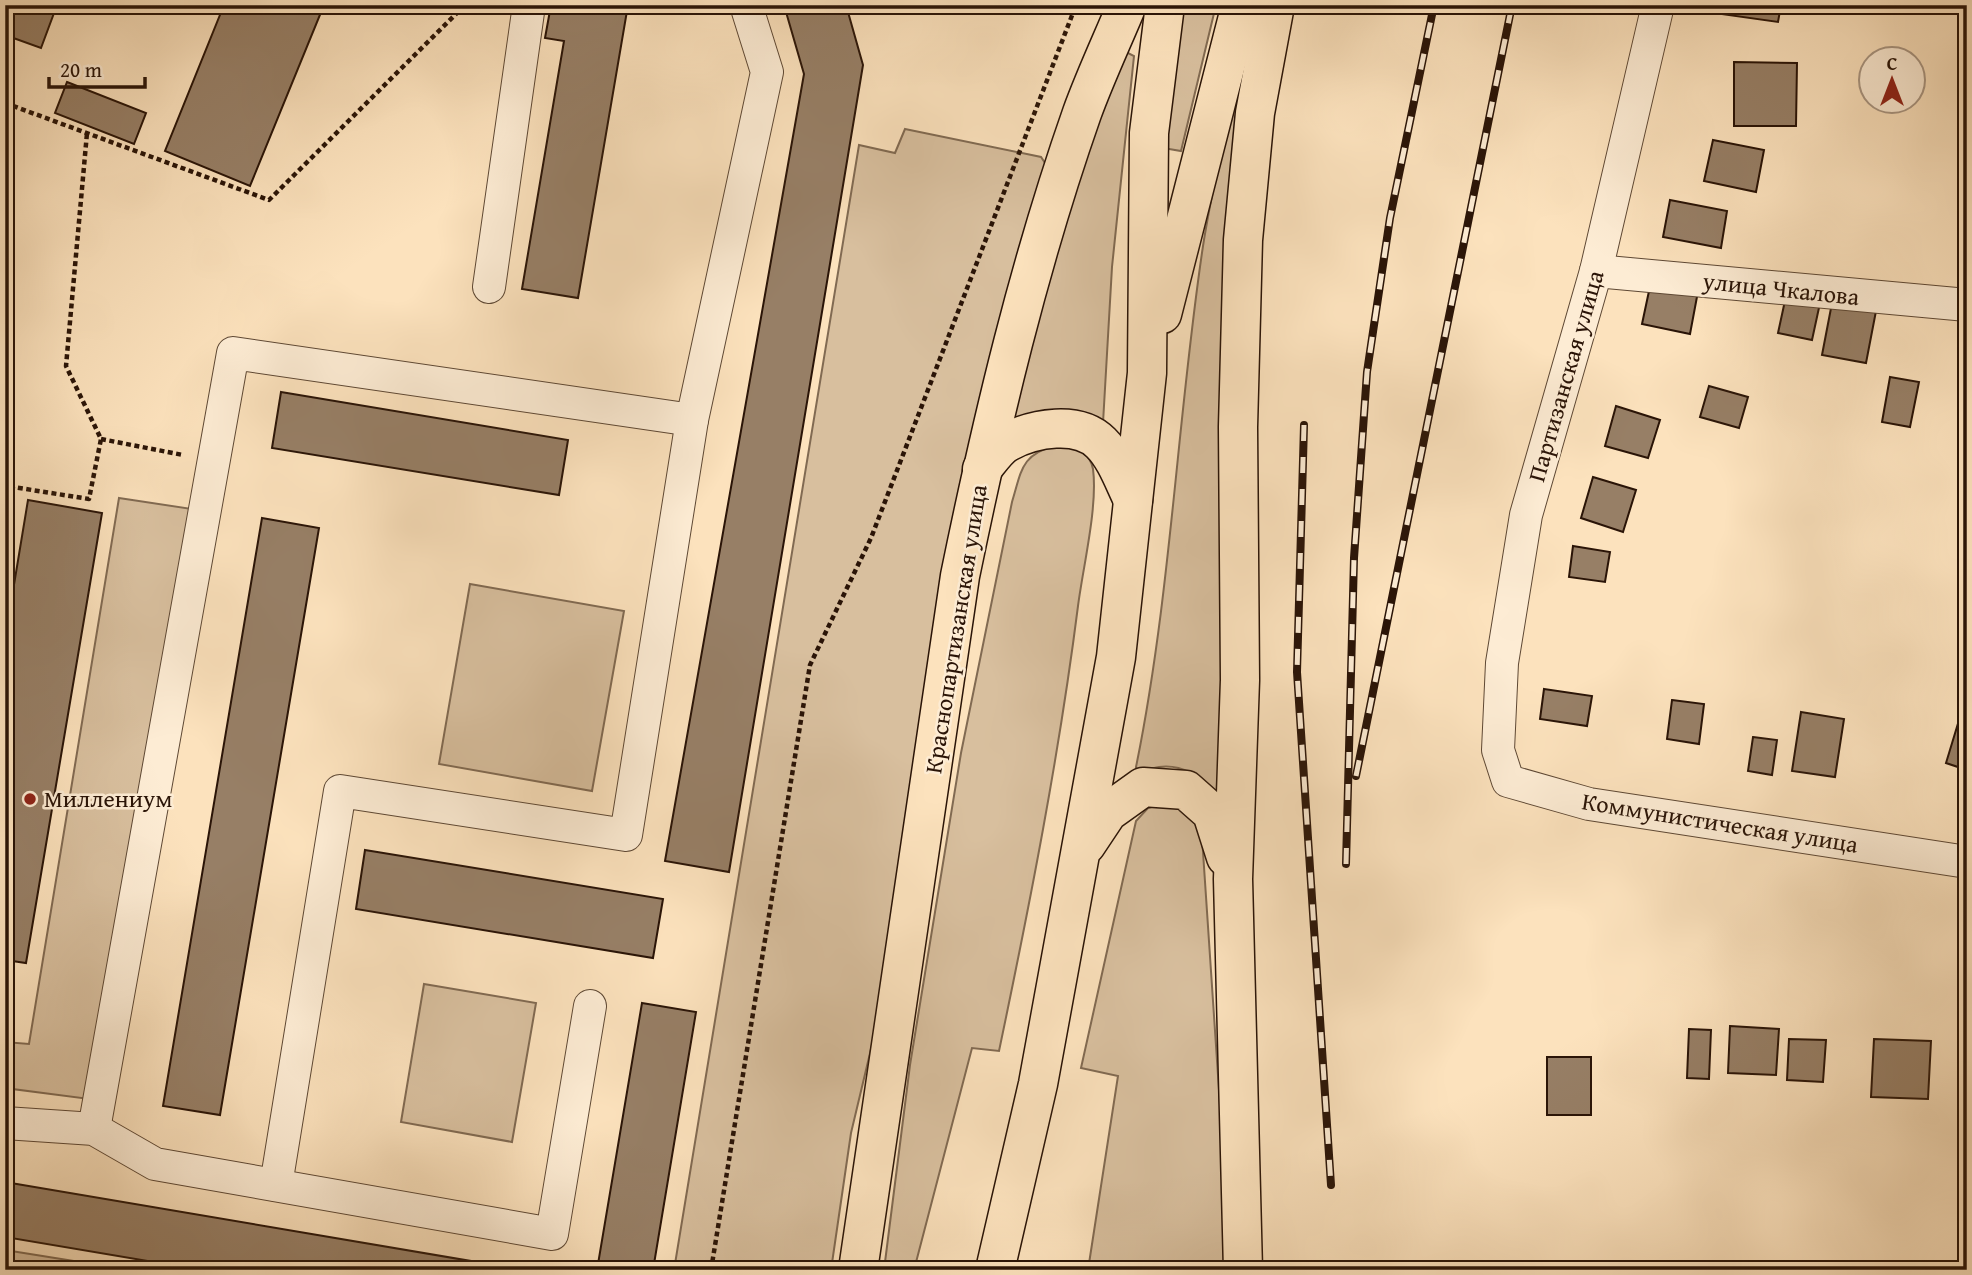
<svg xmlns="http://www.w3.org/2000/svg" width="1972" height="1275" viewBox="0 0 1972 1275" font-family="'Gentium Book Plus',serif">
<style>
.green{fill:#d8bf9e;stroke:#816a52;stroke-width:2}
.building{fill:#977f66;stroke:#2a1407;stroke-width:2}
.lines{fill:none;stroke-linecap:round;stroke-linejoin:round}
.minor-casing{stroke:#5e4834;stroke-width:34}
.major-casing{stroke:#2a1407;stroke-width:41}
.path{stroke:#2a1407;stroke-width:4.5;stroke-dasharray:5 3.5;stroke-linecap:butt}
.minor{stroke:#fdecd4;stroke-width:32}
.major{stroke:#fce2bd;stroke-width:38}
.rail-casing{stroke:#2a1407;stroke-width:8}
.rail{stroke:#fdecd4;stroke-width:5;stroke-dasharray:16;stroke-linecap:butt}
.poi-dot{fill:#8f2418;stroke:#fdecd4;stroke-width:2.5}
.labels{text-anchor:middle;stroke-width:5;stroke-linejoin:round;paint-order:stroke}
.street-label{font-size:24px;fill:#2a1407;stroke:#fdecd4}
.poi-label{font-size:24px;fill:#2a1407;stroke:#fdecd4;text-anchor:start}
</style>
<rect width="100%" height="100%" fill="#fce2bd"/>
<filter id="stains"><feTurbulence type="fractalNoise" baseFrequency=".00286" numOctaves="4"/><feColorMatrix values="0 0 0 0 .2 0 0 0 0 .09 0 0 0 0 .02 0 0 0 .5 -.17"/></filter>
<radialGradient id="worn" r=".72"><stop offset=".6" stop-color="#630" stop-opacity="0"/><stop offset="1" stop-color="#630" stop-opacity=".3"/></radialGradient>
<!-- green -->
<g class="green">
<path d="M1182,5H1216L1181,151L1163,148Z"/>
<path d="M1126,52L1134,56L1112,267L1103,423L1009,424L1078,173Z"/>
<path d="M1235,103H1241L1227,790L1214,794C1201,776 1182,764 1159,767C1151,768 1144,772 1136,771V767C1171,595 1177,419 1203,246C1210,201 1220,156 1229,111Z"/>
<path d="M905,129L1041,157L1047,166L896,944L851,1133L831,1270H674L859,145L895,153Z"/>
<path d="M1056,445C1071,446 1090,451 1093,469C1098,506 1083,567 1078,606C1059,756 1030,903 999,1051L972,1048L914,1270H884L910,1065L961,753L1012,502C1022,469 1021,455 1056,445Z"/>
<path d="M119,498L192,509L89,1099L5,1088V1042L29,1044Z"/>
<path d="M470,584L624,611L592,791L439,764Z"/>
<path d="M1160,804L1189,812L1202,837L1222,1135L1224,1270H1088L1118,1076L1081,1068L1136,821L1148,808Z"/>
<path d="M424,984L536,1003L512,1142L401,1122Z"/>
<path d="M5,1250L130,1270H5Z"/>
</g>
<!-- building -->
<g class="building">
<path d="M5,5H57L41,48L5,35Z"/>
<path d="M224,5H324L250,186L165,151Z"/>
<path d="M551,5H628L578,298L522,289L564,41L545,38Z"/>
<path d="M784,5H846L863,65L729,872L665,861L804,74Z"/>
<path d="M1715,5H1781L1778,22L1714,13Z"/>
<path d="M1734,62L1797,63L1796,126H1734Z"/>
<path d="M67,82L146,113L134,144L55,113Z"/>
<path d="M1713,140L1764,150L1756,192L1704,181Z"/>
<path d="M1670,200L1727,211L1721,248L1663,237Z"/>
<path d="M1652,277L1699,286L1690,334L1642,324Z"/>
<path d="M1786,296L1820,303L1812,340L1778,333Z"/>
<path d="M1832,303L1876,311L1866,363L1822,355Z"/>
<path d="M1890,377L1919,382L1910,427L1882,422Z"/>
<path d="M1709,386L1748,397L1739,428L1700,417Z"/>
<path d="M281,392L568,440L559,495L272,448Z"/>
<path d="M1616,406L1660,420L1648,458L1605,446Z"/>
<path d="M1593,477L1636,490L1623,532L1581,518Z"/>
<path d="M28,500L102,513L26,963L5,960V639Z"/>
<path d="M262,518L319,528L220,1115L163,1106Z"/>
<path d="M1573,546L1610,552L1605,582L1569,577Z"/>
<path d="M1544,689L1592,696L1587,726L1540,719Z"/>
<path d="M1672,700L1704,704L1699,744L1667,739Z"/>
<path d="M1963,707L1967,708V770L1946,763Z"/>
<path d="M1801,712L1844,719L1835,777L1792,771Z"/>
<path d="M1753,737L1777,740L1772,775L1748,771Z"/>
<path d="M365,850L663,899L653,958L356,909Z"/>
<path d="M642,1003L696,1012L653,1270H597Z"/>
<path d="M1730,1026L1779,1029L1776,1075L1728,1073Z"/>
<path d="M1689,1029L1711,1030L1709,1079L1687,1078Z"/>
<path d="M1789,1039L1826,1040L1823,1082L1787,1080Z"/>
<path d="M1874,1039L1931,1041L1928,1099L1871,1097Z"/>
<rect x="1547" y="1057" width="44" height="58"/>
<path d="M5,1182L524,1270H201L5,1237Z"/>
</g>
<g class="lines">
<!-- minor casing -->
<g class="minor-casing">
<g id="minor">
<path d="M1658,5L1596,271L1526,515L1502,663L1498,750L1508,781L1589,804L1967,862"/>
<path d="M1596,271L1967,305"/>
<path d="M489,287L529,5"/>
<path d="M5,1123L94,1129L155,1164L552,1234L590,1006"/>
<path d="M94,1129L233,353L692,420L767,72L746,5"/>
<path d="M276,1185L340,791L626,835L692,420"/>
</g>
</g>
<!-- major casing -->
<g class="major-casing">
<g id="major">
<path d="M1162,314L1241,5"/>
<path d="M982,469C989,461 998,447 1008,442C1034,428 1078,420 1101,443C1116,458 1124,482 1133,500"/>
<path d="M1086,845L1108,812L1143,787L1186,790L1212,813L1226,857"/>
<path d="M858,1270L960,576C992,420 1029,264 1082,113C1095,77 1112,41 1127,5"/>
<path d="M995,1270L1038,1084L1116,657L1147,373L1149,133L1165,5"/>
<path d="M1243,1270L1233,879L1240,680L1238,427L1243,240L1255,113L1275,5"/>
</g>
</g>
<!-- path -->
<g class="path">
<path d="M5,103L269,200L465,5"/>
<path d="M101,439L183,455"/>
<path d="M5,541L13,487L89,499L101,439L66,366L87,133"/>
<path d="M711,1270L810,665L871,538L1076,5"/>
</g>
<!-- minor -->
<use href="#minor" class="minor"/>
<!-- major -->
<use href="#major" class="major"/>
<!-- rail casing -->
<g class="rail-casing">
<g id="rail">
<path d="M1304,425L1297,672L1331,1185"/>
<path d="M1356,776L1512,5"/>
<path d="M1346,864L1354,558L1367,372L1390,218L1434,5"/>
</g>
</g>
<!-- rail -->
<use href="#rail" class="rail"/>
</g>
<!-- markers -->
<circle class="poi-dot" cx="30" cy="799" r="7"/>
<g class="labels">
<!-- street labels -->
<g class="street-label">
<text transform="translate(1781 289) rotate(6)" y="8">улица Чкалова</text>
<text transform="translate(1566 376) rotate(-74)" y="8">Партизанская улица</text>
<text transform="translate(956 629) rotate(-81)" y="8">Краснопартизанская улица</text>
<text transform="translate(1720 823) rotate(9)" y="8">Коммунистическая улица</text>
</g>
<!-- poi labels -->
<g class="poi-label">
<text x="44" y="807">Миллениум</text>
</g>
</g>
<!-- margin -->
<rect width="1972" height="1275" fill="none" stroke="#fce2bd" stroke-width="28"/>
<rect x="7" y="7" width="1958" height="1261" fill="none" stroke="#2a1407" stroke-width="3.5"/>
<rect x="14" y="14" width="1944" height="1247" fill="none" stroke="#2a1407" stroke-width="2"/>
<!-- north arrow -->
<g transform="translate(1892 80)"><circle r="33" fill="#fdecd4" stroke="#a99682" stroke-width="2"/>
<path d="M0-5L12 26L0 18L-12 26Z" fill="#8f2418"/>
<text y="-10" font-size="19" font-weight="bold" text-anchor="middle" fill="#2a1407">С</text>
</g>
<!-- scale -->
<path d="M49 77v10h96v-10" fill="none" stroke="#2a1407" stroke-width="3.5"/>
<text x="60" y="77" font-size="21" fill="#2a1407" stroke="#fdecd4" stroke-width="5" paint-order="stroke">20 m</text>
<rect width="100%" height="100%" filter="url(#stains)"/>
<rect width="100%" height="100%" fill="url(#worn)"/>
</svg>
